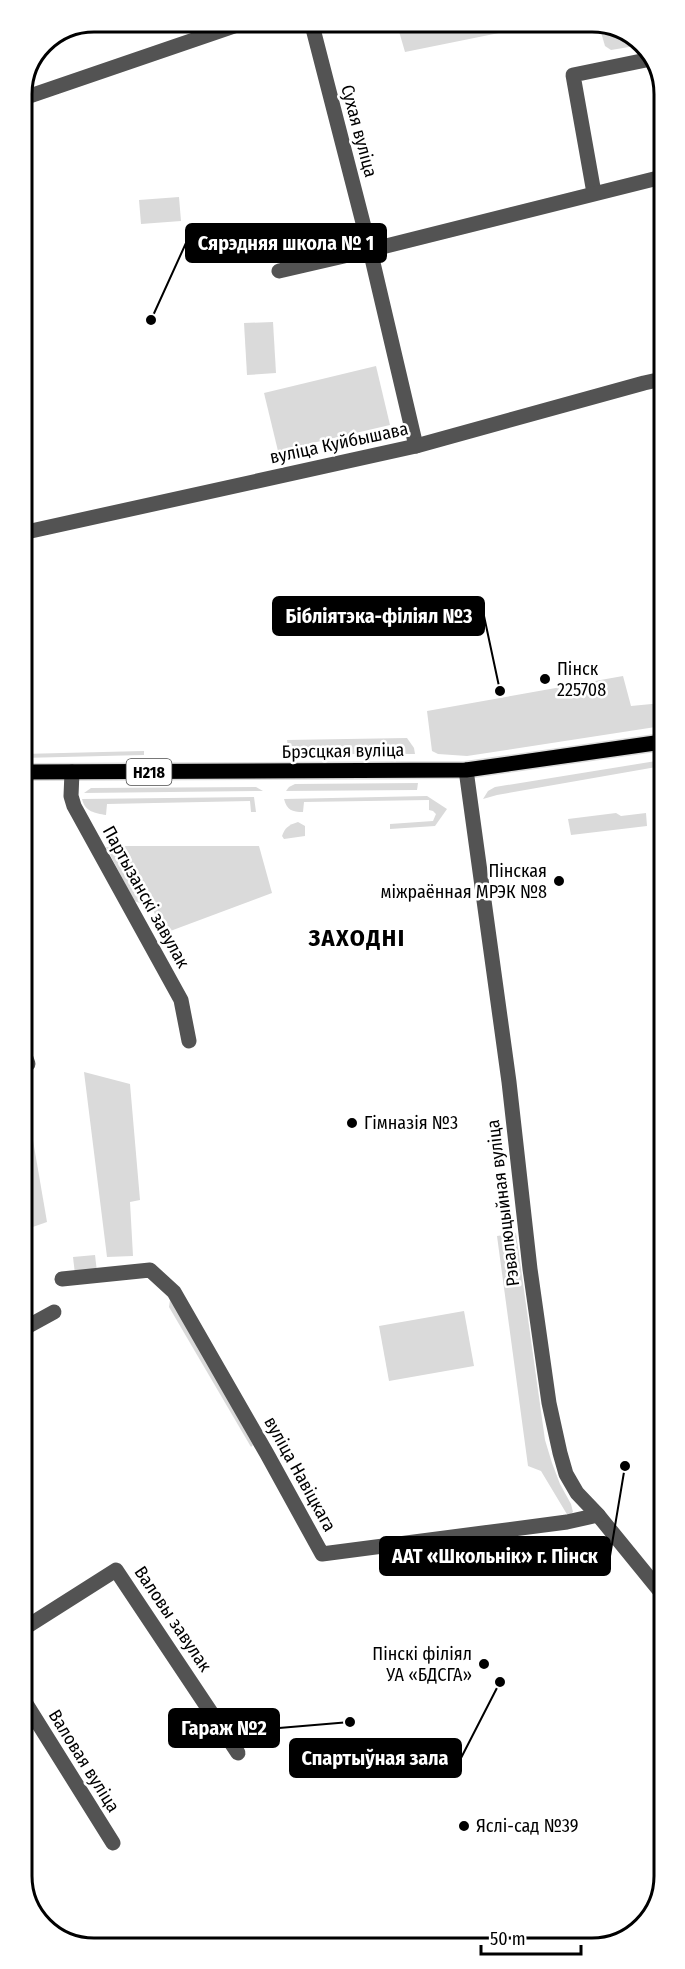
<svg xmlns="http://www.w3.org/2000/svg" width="685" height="1969" viewBox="0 0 685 1969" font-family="'Fira Sans Condensed',sans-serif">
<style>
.green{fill:#dadada}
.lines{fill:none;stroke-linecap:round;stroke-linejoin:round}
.major-casing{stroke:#dbdbdb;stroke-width:18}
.minor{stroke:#535353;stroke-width:15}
.major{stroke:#000;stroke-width:15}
.poi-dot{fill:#000;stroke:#fff;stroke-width:2}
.labels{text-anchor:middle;stroke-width:5;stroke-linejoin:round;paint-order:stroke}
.shield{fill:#fff;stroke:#4c4c4c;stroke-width:1.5}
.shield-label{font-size:16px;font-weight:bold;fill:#000}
.street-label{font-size:18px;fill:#000;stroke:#fff}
.poi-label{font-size:18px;fill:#000;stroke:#fff;text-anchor:start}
.district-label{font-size:24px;font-weight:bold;letter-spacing:1.5px;fill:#000;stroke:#fff}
.rim{fill:none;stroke:#000;stroke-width:3}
.leader{fill:none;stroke:#000;stroke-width:2}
.callout-dot{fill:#000;stroke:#fff;stroke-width:2}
.callout{fill:#000;stroke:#000;stroke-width:2}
.callout-label{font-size:20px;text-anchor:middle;font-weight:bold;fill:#fff}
</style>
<rect width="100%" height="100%" fill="#fff"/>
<!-- green -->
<g class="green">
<path d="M396,21H406L408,30L450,21H548V23L405,52Z"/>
<path d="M598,22L636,36L641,45L611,50L605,46Z"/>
<path d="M179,197L181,221L141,224L139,200Z"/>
<path d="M273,322L276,373L247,375L244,323Z"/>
<path d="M376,366L390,425L278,451L264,393Z"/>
<path d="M623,676L631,706L662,703V726L467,756L438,754L432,751L427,711Z"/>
<path d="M22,690H27L31,748L22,749Z"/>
<path d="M407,738L414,748L415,754H294L288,747L287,740Z"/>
<path d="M144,751V755L22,758V754Z"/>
<path d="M656,761H662V766L497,795L483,799L488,791L495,787Z"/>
<path d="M418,783L417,790L286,791L289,787L295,784Z"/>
<path d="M256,787L263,791L84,793L91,788Z"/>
<path d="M427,796L447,809L435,826L390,829V824L433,821L436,814L433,811L429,810V800L304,802L303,812C292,812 287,810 284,799Z"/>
<path d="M254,797L256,812H251L250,801L107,804L106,815C95,813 85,812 82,799Z"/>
<path d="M616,813L621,816L646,813L647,826L571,835L568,819Z"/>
<path d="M298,822L305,826V836L284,839L282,836C285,828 288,825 298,822Z"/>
<path d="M125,846H259L272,893L165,933L120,848Z"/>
<path d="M106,847L113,848L143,904L134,901Z"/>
<path d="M84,1072L130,1084L140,1200L130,1202L133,1256L107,1257Z"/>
<path d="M29,1117L47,1222L27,1229L23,1219V1118Z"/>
<path d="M516,1233L545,1440L552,1463L560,1484L571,1504L573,1512L568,1516L541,1471L528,1466L497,1236Z"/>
<path d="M95,1255L97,1272L75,1274L73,1257Z"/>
<path d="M172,1298L253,1445L251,1447L169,1307L170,1300Z"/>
<path d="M464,1311L474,1366L389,1381L379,1326Z"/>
</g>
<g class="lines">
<!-- major casing -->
<g class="major-casing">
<path id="major" d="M22,772L466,770L662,742"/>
</g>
<!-- minor -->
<g class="minor">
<path d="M311,21L370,250L416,446"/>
<path d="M21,99L249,21"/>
<path d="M594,193L573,75L651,59"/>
<path d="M279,271L370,250L662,177"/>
<path d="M22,533L416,446L644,383L662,379"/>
<path d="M466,770L509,1082L530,1269L549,1403L560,1453L566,1474L577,1493L598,1515L664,1596"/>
<path d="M72,772L71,796L74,806L181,1000L189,1041"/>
<path d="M22,1047L28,1064"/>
<path d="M62,1279L150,1270L174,1292L267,1454L322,1554L567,1522L598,1515"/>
<path d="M23,1329L54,1312"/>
<path d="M23,1629L116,1570L238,1753"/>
<path d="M23,1699L113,1843"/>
<path d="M320,1946V1947"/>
</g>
<!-- major -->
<use href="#major" class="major"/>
</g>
<!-- markers -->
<g class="poi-dot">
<circle cx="545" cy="679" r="6"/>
<circle cx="559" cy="881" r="6"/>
<circle cx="352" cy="1123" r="6"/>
<circle cx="484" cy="1664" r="6"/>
<circle cx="464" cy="1826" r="6"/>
</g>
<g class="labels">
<!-- shield labels -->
<rect class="shield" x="126.5" y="759" width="45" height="26" rx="4.5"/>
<g class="shield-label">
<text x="149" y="778">Н218</text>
</g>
<!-- street labels -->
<g class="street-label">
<text transform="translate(359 131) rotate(75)" y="6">Сухая вуліца</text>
<text transform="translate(339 443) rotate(-12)" y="6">вуліца Куйбышава</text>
<text transform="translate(343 751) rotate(-1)" y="6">Брэсцкая вуліца</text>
<text transform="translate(146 897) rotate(61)" y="6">Партызанскі завулак</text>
<text transform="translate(503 1203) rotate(-97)" y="6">Рэвалюцыйная вуліца</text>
<text transform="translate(300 1474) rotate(61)" y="6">вуліца Навіцкага</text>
<text transform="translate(173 1619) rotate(56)" y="6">Валовы завулак</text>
<text transform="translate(84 1761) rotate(58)" y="6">Валовая вуліца</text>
</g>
<!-- poi labels -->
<g class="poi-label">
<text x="557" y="675">Пінск<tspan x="557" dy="21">225708</tspan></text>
<text x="547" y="877" text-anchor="end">Пінская<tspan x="547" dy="21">міжраённая МРЭК №8</tspan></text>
<text x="364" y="1129">Гімназія №3</text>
<text x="472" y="1660" text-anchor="end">Пінскі філіял<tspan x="472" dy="21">УА «БДСГА»</tspan></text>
<text x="476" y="1832">Яслі-сад №39</text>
</g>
<!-- district labels -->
<g class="district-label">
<text x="357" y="946">ЗАХОДНІ</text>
</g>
</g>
<!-- crop -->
<path d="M0 0H685V1969H0ZM94 32H592A62 62 0 0 1 654 94V1876A62 62 0 0 1 592 1938H94A62 62 0 0 1 32 1876V94A62 62 0 0 1 94 32Z" fill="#fff" fill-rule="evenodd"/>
<path class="rim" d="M94 32H592A62 62 0 0 1 654 94V1876A62 62 0 0 1 592 1938H94A62 62 0 0 1 32 1876V94A62 62 0 0 1 94 32Z"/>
<!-- callouts -->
<path class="leader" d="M151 320L186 243M500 691L484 616M625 1466L610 1556M350 1722L279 1728M500 1682L461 1758"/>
<g class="callout-dot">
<circle cx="151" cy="320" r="6"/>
<circle cx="500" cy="691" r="6"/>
<circle cx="625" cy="1466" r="6"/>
<circle cx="350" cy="1722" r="6"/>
<circle cx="500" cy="1682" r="6"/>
</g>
<g class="callout">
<rect x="186" y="224" width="200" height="38" rx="6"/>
<rect x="273" y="597" width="211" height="38" rx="6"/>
<rect x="380" y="1537" width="230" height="38" rx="6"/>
<rect x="169" y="1709" width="110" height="38" rx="6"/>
<rect x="290" y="1739" width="171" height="38" rx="6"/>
</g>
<g class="callout-label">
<text x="286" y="250">Сярэдняя школа № 1</text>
<text x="379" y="623">Бібліятэка-філіял №3</text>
<text x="495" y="1563">ААТ «Школьнік» г. Пінск</text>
<text x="224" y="1735">Гараж №2</text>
<text x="375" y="1765">Спартыўная зала</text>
</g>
<!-- scale -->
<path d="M481 1945v9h100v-9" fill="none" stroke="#000000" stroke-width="3"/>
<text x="490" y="1945" font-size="18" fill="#000000" stroke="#ffffff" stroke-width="4.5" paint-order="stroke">50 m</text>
</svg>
